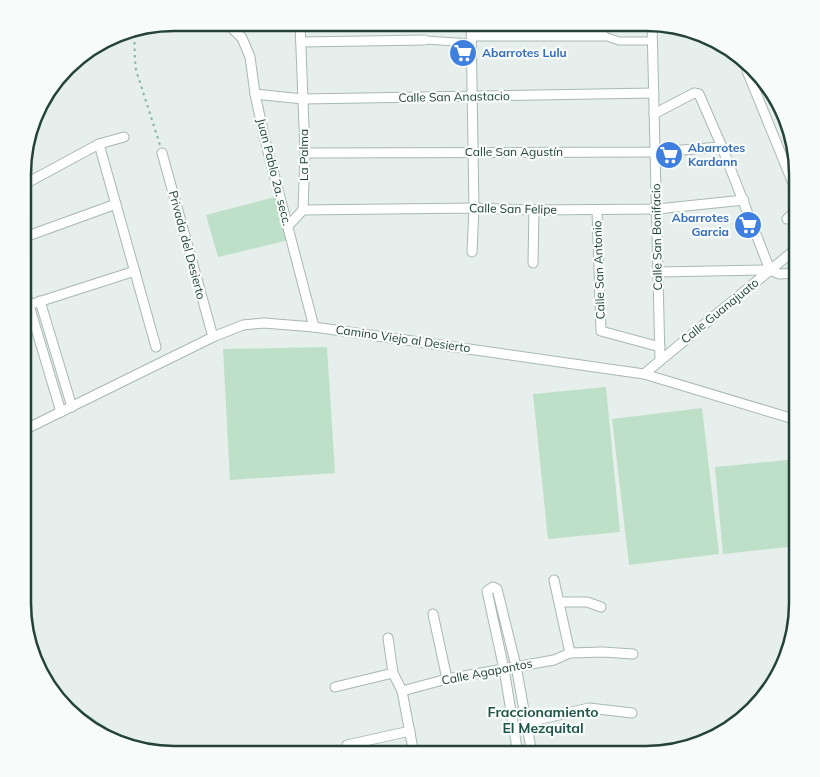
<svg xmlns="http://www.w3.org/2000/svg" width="820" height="777" viewBox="0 0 820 777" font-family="Mulish,sans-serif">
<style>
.green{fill:#bfe0c8}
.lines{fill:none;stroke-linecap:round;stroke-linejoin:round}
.pedestrian-casing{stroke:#a8b8b2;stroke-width:9}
.minor-casing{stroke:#a8b8b2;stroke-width:11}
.path{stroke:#86b3a5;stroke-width:2;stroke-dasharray:2.5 4;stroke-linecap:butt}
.pedestrian{stroke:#fff;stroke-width:7}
.minor{stroke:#fff;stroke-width:9}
.labels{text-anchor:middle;stroke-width:4.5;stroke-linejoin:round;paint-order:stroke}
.shop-label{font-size:12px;font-weight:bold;fill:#366cbe;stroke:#f7fbf9;text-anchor:start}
.street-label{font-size:12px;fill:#24423a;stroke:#f7fbf9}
.neighbourhood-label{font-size:14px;font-weight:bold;fill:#1f5548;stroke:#f7fbf9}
.rim{fill:none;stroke:#24423a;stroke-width:2.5}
</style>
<rect width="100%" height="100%" fill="#e6efeb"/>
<!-- green -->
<g class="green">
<path d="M275,197L289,240L218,257L206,215Z"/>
<path d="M327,347L335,473L230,480L223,349Z"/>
<path d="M606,387L620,532L548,539L533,394Z"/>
<path d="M702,408L719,554L629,565L612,419Z"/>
<path d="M797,459V546L723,554L715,467Z"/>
<path d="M51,690L133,745L107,739L54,695Z"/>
</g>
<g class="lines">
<!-- pedestrian casing -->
<g class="pedestrian-casing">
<g id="pedestrian">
<path d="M604,36L619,41H652"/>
<path d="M425,40L472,43"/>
</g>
</g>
<!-- minor casing -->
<g class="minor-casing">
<g id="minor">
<path d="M227,23L242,38L250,57L255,94L265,140L314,327"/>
<path d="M300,23L305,153L303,210"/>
<path d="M471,23L474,208L472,252"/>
<path d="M652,24L660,360"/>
<path d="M472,36H604"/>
<path d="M301,42L425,40"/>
<path d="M749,66L747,71L797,193"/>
<path d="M255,94L303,99L654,93"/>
<path d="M654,114L694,93L699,94L722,147L770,270"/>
<path d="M99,144L156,347"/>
<path d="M162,153L213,337"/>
<path d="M305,153L655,152L722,147"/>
<path d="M25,184L99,144L124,137"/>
<path d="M597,210L601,331L660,347"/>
<path d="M787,219L797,209"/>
<path d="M288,226L303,210L474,208L534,210L657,209L744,200"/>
<path d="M25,237L116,204"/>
<path d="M533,263L534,210"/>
<path d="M658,272L770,270L779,274L797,273"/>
<path d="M25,292L61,412"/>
<path d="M40,301L72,407"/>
<path d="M29,305L135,271"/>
<path d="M644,374L797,248"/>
<path d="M24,430L213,337L243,325L264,323L314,327L644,374L797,420"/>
<path d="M554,580L570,653"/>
<path d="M560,602H587L601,607"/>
<path d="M433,614L447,679"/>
<path d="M388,638L393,673L402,691L414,754"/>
<path d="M335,687L393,673"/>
<path d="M402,691L447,679L554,660L570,653L603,652L633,654"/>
<path d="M528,722L589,708L632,713"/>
<path d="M347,745L410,731"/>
<path d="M518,754L504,669L487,591L493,587L497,589L516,666L532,754"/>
</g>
</g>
<!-- path -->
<path class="path" d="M134,29L135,60L136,70L160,145"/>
<!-- pedestrian -->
<use href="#pedestrian" class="pedestrian"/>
<!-- minor -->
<use href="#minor" class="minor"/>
</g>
<!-- icons -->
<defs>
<g id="supermarket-disc" transform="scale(1.4375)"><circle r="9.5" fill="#3f7fe0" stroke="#f7fbf9"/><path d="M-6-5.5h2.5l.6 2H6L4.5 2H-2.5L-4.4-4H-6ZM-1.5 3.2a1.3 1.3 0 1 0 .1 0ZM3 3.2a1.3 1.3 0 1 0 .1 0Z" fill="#fff"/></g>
</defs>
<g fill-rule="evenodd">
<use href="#supermarket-disc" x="463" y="53"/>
<use href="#supermarket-disc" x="669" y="155"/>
<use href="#supermarket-disc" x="748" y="225"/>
</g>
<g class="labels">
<!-- shop labels -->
<g class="shop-label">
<text x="482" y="57">Abarrotes Lulu</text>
<text x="688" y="152">Abarrotes<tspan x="688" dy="14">Kardann</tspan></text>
<text x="729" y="222" text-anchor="end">Abarrotes<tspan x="729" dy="14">Garcia</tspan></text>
</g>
<!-- street labels -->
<g class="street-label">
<text transform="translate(454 97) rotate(-1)" y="4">Calle San Anastacio</text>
<text x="514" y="156">Calle San Agustín</text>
<text transform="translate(304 155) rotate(-90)" y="4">La Palma</text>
<text transform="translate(274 172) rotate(76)" y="4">Juan Pablo 2a. secc.</text>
<text transform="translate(513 209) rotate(1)" y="4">Calle San Felipe</text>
<text transform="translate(657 237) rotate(-91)" y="4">Calle San Bonifacio</text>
<text transform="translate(187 245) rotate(75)" y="4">Privada del Desierto</text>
<text transform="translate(599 270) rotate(-92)" y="4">Calle San Antonio</text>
<text transform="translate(720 311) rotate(-39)" y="4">Calle Guanajuato</text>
<text transform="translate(403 339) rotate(8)" y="4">Camino Viejo al Desierto</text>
<text transform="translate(487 672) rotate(-11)" y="4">Calle Agapantos</text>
</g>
<!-- neighbourhood labels -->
<g class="neighbourhood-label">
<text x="543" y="717">Fraccionamiento<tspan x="543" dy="16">El Mezquital</tspan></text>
</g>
</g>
<!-- crop -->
<path d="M0 0H820V777H0ZM174 31H646A143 143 0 0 1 789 174V603A143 143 0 0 1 646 746H174A143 143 0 0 1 31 603V174A143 143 0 0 1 174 31Z" fill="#f7fbf9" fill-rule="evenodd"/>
<path class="rim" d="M174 31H646A143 143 0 0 1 789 174V603A143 143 0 0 1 646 746H174A143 143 0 0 1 31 603V174A143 143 0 0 1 174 31Z"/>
</svg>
